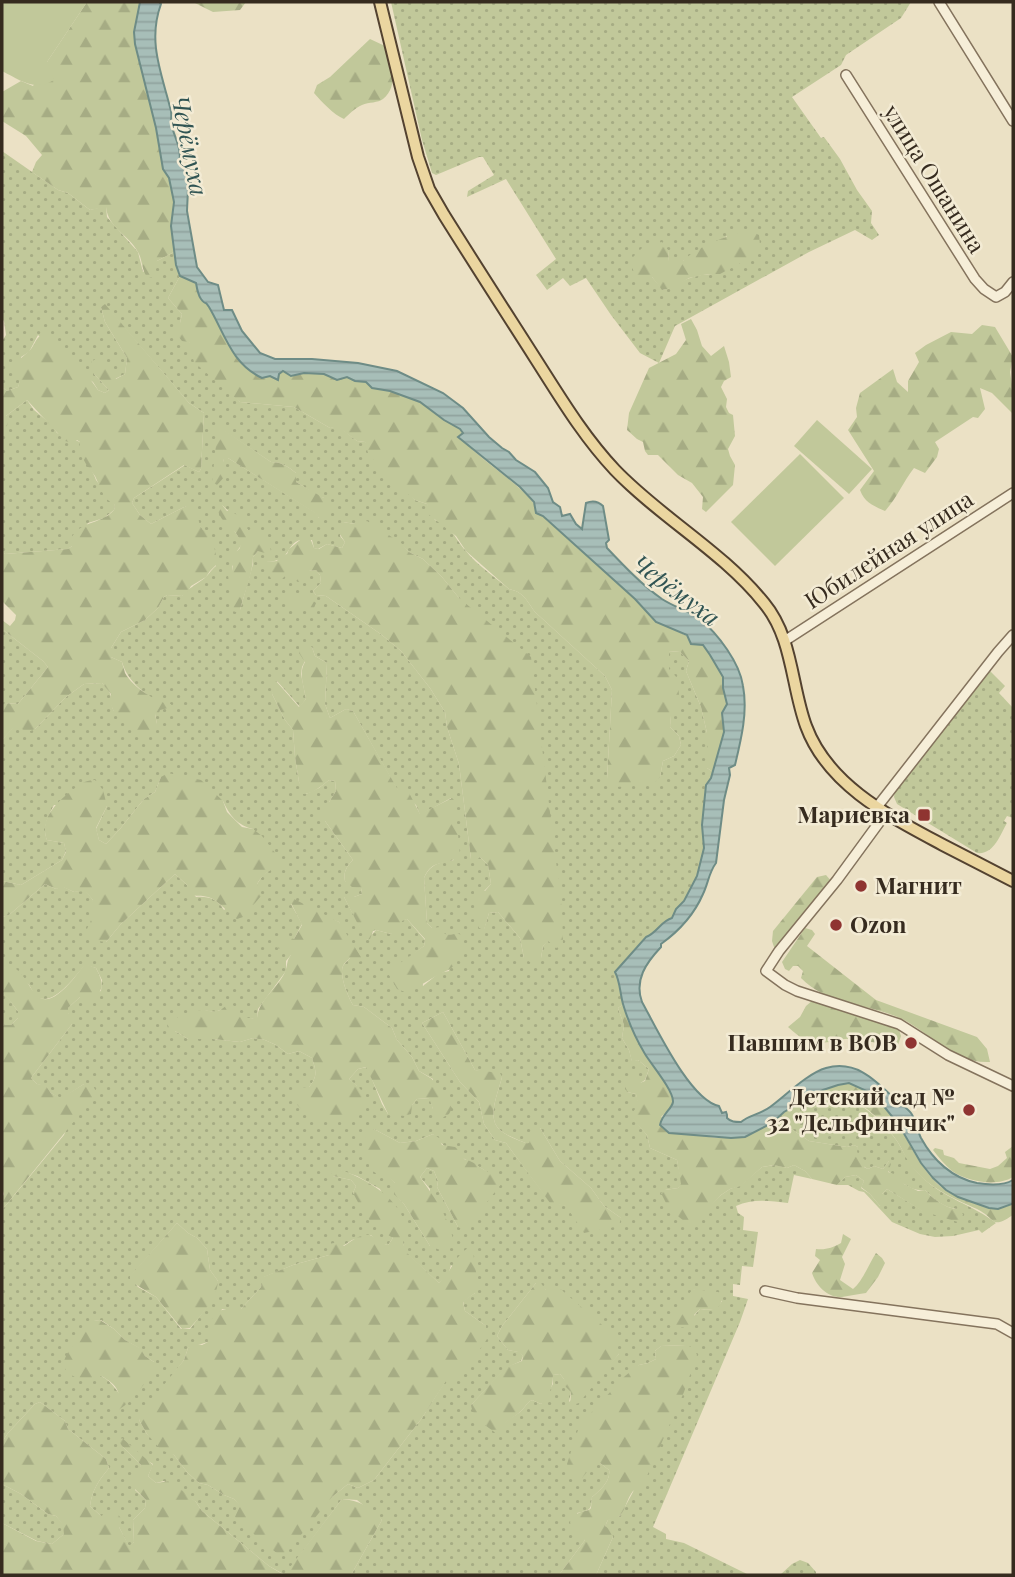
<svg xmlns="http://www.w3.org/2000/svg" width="1015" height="1577" viewBox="0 0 1015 1577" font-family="'Playfair Display',serif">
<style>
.grass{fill:url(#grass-dots);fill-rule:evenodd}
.forest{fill:url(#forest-firs)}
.garden{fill:#c1c89a}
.water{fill:url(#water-rules);stroke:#6e8c86;stroke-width:2}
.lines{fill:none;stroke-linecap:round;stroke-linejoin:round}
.minor-casing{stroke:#84735d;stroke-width:12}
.major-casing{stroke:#534230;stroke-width:14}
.minor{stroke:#f6eed8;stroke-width:9}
.major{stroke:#ebd6a0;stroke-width:10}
.poi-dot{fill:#8f3431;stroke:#f3ebd4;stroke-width:2.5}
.labels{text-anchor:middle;stroke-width:5;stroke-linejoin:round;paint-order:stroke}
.street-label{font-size:23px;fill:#362b1f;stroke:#f3ebd4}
.poi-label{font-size:23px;font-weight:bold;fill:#362b1f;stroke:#f3ebd4;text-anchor:end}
.water-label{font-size:24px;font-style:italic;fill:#305453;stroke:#f3ebd4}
</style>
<defs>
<pattern id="grass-dots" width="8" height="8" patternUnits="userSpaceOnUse" patternTransform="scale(1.75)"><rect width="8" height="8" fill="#c1c89a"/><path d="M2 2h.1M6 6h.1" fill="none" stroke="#a6ac84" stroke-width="1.8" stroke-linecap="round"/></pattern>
<pattern id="forest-firs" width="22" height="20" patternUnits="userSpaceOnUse" patternTransform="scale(1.75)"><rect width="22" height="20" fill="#c1c89a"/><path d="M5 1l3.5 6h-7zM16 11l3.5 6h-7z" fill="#a6ac84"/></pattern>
<pattern id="water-rules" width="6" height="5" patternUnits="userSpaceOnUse" patternTransform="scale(1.75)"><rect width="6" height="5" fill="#a7beb8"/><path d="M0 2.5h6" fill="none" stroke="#90a39e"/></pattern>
</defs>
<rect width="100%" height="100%" fill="#ebe1c5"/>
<!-- grass -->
<g class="grass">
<path d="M391,2H911L901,18L846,55L841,65L792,97L821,138L824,137L840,159L857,190L872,211L871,223L879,235L872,240L855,230L809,252L675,326L659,363L640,353L611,315L586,278L570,286L563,278L547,290L536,275L556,259L506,179L467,197L468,191L494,175L483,157H479L436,175L432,173L422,140ZM727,236L720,274C710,274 700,274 690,278C680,281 673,288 663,290L652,277L668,250L669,262L683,261Z"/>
<path d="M2,151L58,190L68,193L90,210L106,206L107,217L138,252L143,272L157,261L174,252L180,276L168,298L182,314L180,323L189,342L240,402L294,407L330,428L338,426L357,441L365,442L415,500L427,504L435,520C452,526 455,539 466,551C477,565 495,577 509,589C524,592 527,601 535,612L605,676L612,690L607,779L660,777L663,761L674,756L681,745L679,736L670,727L671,715L668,651L680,652L689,661L686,671L701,707L707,733V768L713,772L702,834C708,853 695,884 685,900C681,906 675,911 672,918C661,921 657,933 646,937L615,972L618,977L624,1004L618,1008L624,1025L622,1038L629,1050L632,1061L638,1060L649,1069L645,1080L627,1092L636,1094L639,1105L631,1116L647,1135L650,1148L677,1160L682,1184L678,1188L665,1190L709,1207L721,1195L730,1189L741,1185L762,1167L775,1165L787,1168L794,1165L805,1171L812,1179L794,1175L788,1203C770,1201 753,1198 736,1206L738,1213L744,1217L743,1230L758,1232L753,1267L742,1266L740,1285L733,1284V1296L748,1299L740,1322L653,1527L666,1534V1539L684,1543L749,1575H596L613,1537L605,1526L608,1520L620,1516L633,1492L686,1345L661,1346L655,1351L656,1359L648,1363L639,1365L595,1463H600L609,1470C611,1481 600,1490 592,1497C591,1510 591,1510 577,1513L585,1540L559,1575H351L382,1520L357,1500L342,1499L285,1575L269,1566L202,1511L196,1502L164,1481L156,1483L148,1476L153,1464L122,1446L141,1465L135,1490L146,1500L145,1508L133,1520L134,1542L129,1547L119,1527L101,1516L90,1506C92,1490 99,1480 109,1468L106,1459L68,1429L65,1421L40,1402L35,1404L8,1433L2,1442V1210L64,1135L84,1084L61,1099L51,1093L45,1086L37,1084L31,1078L72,1024L68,1013V1008L80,997L101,991L102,980L96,968L85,965C75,976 54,1007 37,997C32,994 32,987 28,984C22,977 13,972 6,967L2,969V917L9,915L45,884L56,889L62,886L74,892L85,890L93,900L92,918L106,942L121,924L175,874L187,885L196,897C209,896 217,899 224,910L257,884L263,875L270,870L253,829C238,826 229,815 223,801L161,777L155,792L144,799L120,829L106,844L99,840L96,829L107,806L54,805C48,816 42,828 47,840L64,843L66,851L62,860L21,885L2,881V740L15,725L35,729L66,697L84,684L102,683C106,687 110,691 111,697C112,705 111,710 118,715L157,724L155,714L160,703C144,694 127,680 122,662L111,657V648L121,632L145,620L158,608L164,597L167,595L182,596C190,587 194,586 202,580C208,576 210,571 216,566L205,533L186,506L151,524L140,515L132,503L134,498L185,465L199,472L201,469L204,413L189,403L105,305L101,307L105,322L127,358L125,374L115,379L94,374L109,390L105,393L98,390L93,382L78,372L38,335L29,352L21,357L20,381L18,387L7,391L2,387V341L6,335L4,321L2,319ZM218,427L271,462C282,462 287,466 296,473V482C306,487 314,495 324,498L319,518L316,513L228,458H224L223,462ZM222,505L248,530L258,551L253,557V564L240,610C236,591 225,564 240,547L241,541L230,524ZM343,522L355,524L400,543L409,552L423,559L442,577L459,598L548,940L543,946L541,958H524L520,938L498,912L489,913L484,929V891L491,884L488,865L480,857L471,859L459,764L447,727L445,712L430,688L401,651L382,635L326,596L316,595L313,591L321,583L320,575L316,570L286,574L279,581L266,562C292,561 285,545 300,540C301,540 310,540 312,540L314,548L318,549L327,544L342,548L345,542L340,536ZM312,647L315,656L327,663L325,704L330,718L346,709L353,711L398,791L416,805L420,815L451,798L454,860C440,862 430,864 424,878L427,923L432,928L447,936L449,971L439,973L423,986L415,953L424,946L425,940L407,919L402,920L391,934L376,930L367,940L344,897H354L362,894L361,888L345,881C343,872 347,866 353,860L325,821L329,802L336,791L335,781L329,780L319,788L306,794L299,782L295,757L293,730L285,720L272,694L277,681L300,707L306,699L301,674L302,667ZM291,904L339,922L351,957C349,959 344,964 343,966C339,975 348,997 353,1005L364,1007L392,1028L397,1040L412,1057L419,1071L433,1079V1109L430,1098L417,1099L412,1105L388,1114L382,1104L367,1067L358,1069L349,1079L357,1086L309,1087C318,1076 316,1071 312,1058L299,1051L288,1054L276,1045L265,1040L253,1038L240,1042L213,1039H188L175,1031L202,1010L215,1012L222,1009L247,1019L257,1018L258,1009L286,971V961L291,955L294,939L302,924ZM443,1012L475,1070L502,1077C498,1094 484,1122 504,1133C512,1138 521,1141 530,1145L540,1128L560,1161L591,1188L604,1206L621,1218L550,1202L506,1143L495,1140L484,1124L479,1102L460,1082L422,1023ZM374,1129L400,1143L416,1141L433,1134C448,1154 471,1160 490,1174L458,1227L437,1187L438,1181L434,1171L427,1168L420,1177L430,1189V1246L404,1204L395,1194V1183L389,1176ZM336,1169L357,1176L380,1189L403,1242L404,1251L439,1283L448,1276L451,1265L475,1293L463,1301L465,1311L486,1326L446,1380L422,1418L374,1480L358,1488L348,1484L332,1497L241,1506L234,1499L224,1495L208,1485L199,1483L187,1472L174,1455L147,1434L139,1420L184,1360L188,1348L208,1342L222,1309H241L261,1287L264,1277L293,1265L329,1255L352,1240L371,1235L378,1243L388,1245L393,1238L390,1235L353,1193L356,1186L351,1180L333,1176ZM177,1223L188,1233L197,1238L207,1249L210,1270L218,1281L206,1308L190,1329H181L156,1297L138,1287L130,1277ZM536,1283L546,1290L619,1354L608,1366L569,1402L571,1392L564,1379L560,1374L553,1375V1384L541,1404L532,1400C526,1403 525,1408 520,1412C514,1417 508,1418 503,1425L471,1405L506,1368L521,1361L523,1356L519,1352L508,1350L497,1336L502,1326ZM693,1289L722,1301C716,1311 710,1310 700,1309L694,1316ZM101,1320L114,1329L125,1340L139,1348L145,1356L154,1362L133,1397L127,1402C117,1394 114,1382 101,1376L94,1321Z"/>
<path d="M27,400L34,410L52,425L57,433L80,442C79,458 92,466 96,480L115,505L114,510L104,518L88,523L72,546L68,549L5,554L2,552V425L3,427L6,416Z"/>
<path d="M2,629L43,661L48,667L18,704L6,703L2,706Z"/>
<path d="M989,670L1005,686L999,693L1013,708V818L1007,816L1004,821L1007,823C1000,835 994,855 977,853L897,804L894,797L895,790Z"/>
<path d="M2,992C9,997 12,1004 18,1011V1018L11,1025H5L2,1023Z"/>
<path d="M823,1090C830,1097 839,1095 848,1099C854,1102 862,1106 867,1110C878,1118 889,1130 897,1141C905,1154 911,1167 922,1177C943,1198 973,1205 996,1223L982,1233L979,1230L953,1236L935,1237L920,1234L892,1222L864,1192L859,1191L848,1185H837L845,1177L856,1175L864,1181L861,1188L870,1194L880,1206L882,1194L887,1189L923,1211L957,1209C945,1208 933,1199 925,1190C910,1192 899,1180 888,1171L889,1161L883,1169L874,1166L868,1169L863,1166L856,1151L858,1147L854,1145L847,1147L809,1141L793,1130L773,1123L784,1112Z"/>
<path d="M2,1484L21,1494L48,1514L56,1516L64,1525V1534L52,1544L37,1541L2,1523Z"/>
<path d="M800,1560L808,1563L816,1572V1575H780L792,1564Z"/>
</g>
<!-- forest -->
<g class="forest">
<path d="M87,2H140L134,32L135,44L156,128L163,169L169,178L174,202L171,226L174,252L157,261L155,277L148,278C141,270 143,261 138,252C129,235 108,228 106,207L90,210L68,193L58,190L32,172L36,162L42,155L26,136L2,121V92L21,81L33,86L47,62Z"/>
<path d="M193,2H246L240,10L213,12Z"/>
<path d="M370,39L385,46C391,61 400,86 383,99C378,103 369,102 362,105C355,108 349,114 344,119C334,115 321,101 314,93L317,85L330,77Z"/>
<path d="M748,230L759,235L760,245L752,257L720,274H708L689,278L672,288L662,290L652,277L642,283L634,273L630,260L642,248L662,242L668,250L669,261H683C696,247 729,235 748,230Z"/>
<path d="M180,276L196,283L200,297L208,305L233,352L279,374L283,371L296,375L304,373L324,374L337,380L347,377L355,381L366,382L372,388L390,391L420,402L444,420L460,429L463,433L459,437C470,447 480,457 492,466C514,483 527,492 543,516L635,599L656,621L687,636L703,645L710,655L723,677V688L727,704L722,713L724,731L713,772L707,768V733L701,707L686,671L689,661L680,652L669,651V669L678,679L680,713L671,716L670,727L679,736L681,745L674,756L663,761L660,777L653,785L613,787L607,779L612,690L605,676L535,612C527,601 524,592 509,589L466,551L456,536L428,514L427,504L415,500L386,476L368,453L365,442L357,441L338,427L330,428L294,407L240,402L194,362L189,342L182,341L173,330L180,323L182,314L168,298Z"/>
<path d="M105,304L189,403L204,413L201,469L199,472L184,465L134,498L132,503L140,515L151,524L186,506C205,514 193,529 211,534L218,563L210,571L206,577L191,586L187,593L182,596L167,595L164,597L158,608L145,620L121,632L111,648V657L122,662C122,663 125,672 125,673C133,687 155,702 171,704L172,707L160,710L159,713L155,714L157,724L154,728L147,734L140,735L133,731L114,712L111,705V694L102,683L84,684L66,697L35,729L28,732L15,726L2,740V706L5,703L18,704L48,667L43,661L2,629V620L10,626L15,620L16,615L2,601V552L5,554L68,549L72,546L71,538C82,522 91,525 105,517C108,516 111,513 114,510L115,505L105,498L95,476L86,464L79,451L80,442L77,440L73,443L65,441L27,400L6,416L8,421L7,426L3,427L2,387L7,391L18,387L20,380L10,368C15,363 21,358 27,353C36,346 34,337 46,332L77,362L79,372H85L98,390L105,393L109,390L94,374L91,362L97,358L108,365L116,379L125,374L127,358L105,322L101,307Z"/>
<path d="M691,319L697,330L702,346L711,356L724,346L729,362L731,377L724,381L721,387L727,399L726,407L729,413L733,415L735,436L728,449L730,456L735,465L733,485L706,512L702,509L703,497L692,483L678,475L658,455H648L645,451L643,442L637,439L627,430L629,413L649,368L676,354L686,340L681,324Z"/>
<path d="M982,325L995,327L1013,357L1010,372L1013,391V414L992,393L980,388L985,409L978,418L973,417L935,442L939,449L937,457L925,473L914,468C903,482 897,498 885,511C872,505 865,503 860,490L874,471L848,430L857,417L856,408L860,393L893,369L897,382L908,392V381L919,362L915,353L926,345L951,332L972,334Z"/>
<path d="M218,426L271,462C282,462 287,466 296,473V482L329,501L330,506L327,514L319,518L315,513L228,458L224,459L223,462L228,471L226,475L217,485L212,482Z"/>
<path d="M217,505H222L227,511H231L243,519L248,530L258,529L269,543L271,551L268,554L258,551L253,557C253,573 244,594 240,610L236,612L233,611L228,575L232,571L233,566L228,561L227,553L237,551L240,548C242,526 218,527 217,505Z"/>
<path d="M367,521L401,543L409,552L423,559L442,577L459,598L531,657L562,910L563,945L556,948L548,941L543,946L541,958L533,964L524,958L520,938L498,912L489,913L484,930L479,928L475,915L474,890L478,888L485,891L491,884L488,865L480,857L475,861L471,859L459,764L447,727L445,712L430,688L401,651L382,635L326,596L316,595L313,591L321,583L320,575L316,570L309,571L305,580L298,582L286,575L279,582H274L266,572L263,564L266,562L277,561L280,556L287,554L289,549L300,540V537L303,535C311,537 311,540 314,548L319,549L327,544L342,548L345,542L337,530L343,522L355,524Z"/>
<path d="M288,593C300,592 307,596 316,603L314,608L296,610L284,602L283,597Z"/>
<path d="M305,642L312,647L315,656L327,663L325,704L330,718L346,709L353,711L398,790L407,789L420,814L452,798L455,801L460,856C446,867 433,857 424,878L427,923L432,928L440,927C444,936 448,936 458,933L463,937C465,948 457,967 446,971C443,973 439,974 436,976C424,983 419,987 405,992L397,989L389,975L393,968L424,946L425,939L407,919L402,921L400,930L391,934L376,930L373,931L370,939L366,940L344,897L348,893L354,897L362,894L361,888L352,887L345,881C343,872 347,866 353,860L325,821L320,808L323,804L329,802L336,791L335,781L329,780C322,786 312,794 303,794L299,782L295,757L293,730L285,720L272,694L273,683L276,681L299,707L306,699C304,686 298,673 305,662L299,653V645Z"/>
<path d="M168,773L201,780L223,801L227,812L242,827L253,829L262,836L279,858L280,866C269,870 263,874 257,884L261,896L243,917L237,919C228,913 217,899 208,897C200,895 197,897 190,894L187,885L175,874L121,924L106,942L97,941L87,929L92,918L88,911L93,900L85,891L74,892L63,887L56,889L45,884L9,915L2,917V881L21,885L62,860L66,852L64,843L47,840C39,820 56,803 70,792C79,785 84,780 95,780L103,790L107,806L96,828L99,840L106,844L120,829L144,799L155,792L161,777Z"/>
<path d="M826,875L832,882L779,949L774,947L772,941L773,931L817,877Z"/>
<path d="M294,899L339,922L361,957L362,961L357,962L350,958C348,960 344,963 343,966C339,975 348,997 353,1005L364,1007L392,1028L397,1040L412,1057L419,1071L432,1079L452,1108L449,1114L440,1119L433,1109L429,1098L417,1099L412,1105L411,1114L405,1116L388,1114L366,1067L358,1069L349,1079C354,1083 361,1088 364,1095C366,1101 364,1106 361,1111C350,1124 322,1123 308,1115C302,1111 297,1104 292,1099V1092L296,1088L309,1087C318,1076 316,1071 312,1058L299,1051L288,1054L276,1045L265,1040L253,1038L240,1042L213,1039H188L175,1031L168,1030L167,1025C178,1016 190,1009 205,1010C209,1011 213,1012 217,1011C225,1009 223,1005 233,1005C239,1017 245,1019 257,1018C259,999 278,988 285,972C288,965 286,961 291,955V952L277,948L275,941L282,936L294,939L302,925L291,903Z"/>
<path d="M805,928L812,930L815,934L807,946L876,1000L977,1037L987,1049L990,1062C950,1064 929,1029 895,1016C863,1003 826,1004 801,978L803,971L798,966H793L789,971L785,969L782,962Z"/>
<path d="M85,964L96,968C104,984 104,988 93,1002L80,997L68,1008V1013L73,1018L72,1024L31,1078L37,1084L45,1085L51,1093L61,1098L84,1084H92L97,1093L2,1210V1198L4,1194L2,1188V1023L5,1025H11L18,1018V1011C13,1005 8,997 2,992V969L6,966C9,967 14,968 16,969C31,979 34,1012 58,994C68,987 77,974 85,964Z"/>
<path d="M813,1000L887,1023L899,1030L901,1036L897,1048C882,1044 867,1040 852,1039C846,1038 840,1040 835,1041C813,1045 804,1042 788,1027L800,1017L806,1006Z"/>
<path d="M624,1004C630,1022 636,1039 646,1056C652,1066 671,1088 673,1099C674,1106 666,1112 661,1117C673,1122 685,1131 697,1134C723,1143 749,1136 772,1123L793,1130L809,1141L847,1147L854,1145L858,1147L857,1152L866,1161L864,1167L868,1169L874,1166L883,1169L889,1161L891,1164L888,1172L897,1175L903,1180L904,1184L918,1191L925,1190C931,1197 938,1202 946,1206C952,1209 957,1208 963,1214L961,1223L922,1211L887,1189L882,1194L884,1204L880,1206L870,1194L861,1187L864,1181L856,1175L845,1177L837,1185L812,1179L805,1171L794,1165L787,1168L774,1165L762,1167L741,1186L730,1189L721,1195L710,1207V1213L689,1225L669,1209L661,1193L665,1190L678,1188L681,1184L677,1160L650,1148L647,1135L630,1116L638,1105L636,1094L627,1092L624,1084L626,1079L633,1076L640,1083L645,1081L649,1069L638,1060L632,1062L629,1050L622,1038L624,1025L618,1008Z"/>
<path d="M443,1012L475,1070L500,1073L502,1077C498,1094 484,1122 504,1133C511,1138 521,1141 529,1144L533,1129L540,1128L560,1161L591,1188L604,1206L621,1218L619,1226L584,1233L566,1206L550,1203L506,1143L495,1140L484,1124L479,1102L460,1082L422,1023Z"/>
<path d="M849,1083C907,1101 908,1177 958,1197C973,1202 991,1204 1006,1207L1013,1203V1215C990,1230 997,1219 977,1209C952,1198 927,1187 910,1164C905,1157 902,1148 897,1141C889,1129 878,1118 867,1109C861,1106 854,1101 848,1099C839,1095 830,1097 823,1090L838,1085Z"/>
<path d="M374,1129L400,1143L416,1141L433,1134L439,1138L442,1145L455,1147L463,1154L464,1159C477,1162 485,1174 496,1174L502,1183L465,1230L458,1227L437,1187L438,1181L434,1171L427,1168L420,1177C432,1194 450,1219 453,1240L448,1247L440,1250L430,1246L404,1204L394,1194L395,1183L389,1177H382L371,1170L362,1146L367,1134Z"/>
<path d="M1013,1146V1177C997,1187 968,1182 952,1171C945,1165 939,1158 933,1150L935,1148L943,1150L944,1155L954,1158L959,1163L990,1169L998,1166L1007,1158L1005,1152Z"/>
<path d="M336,1168C367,1179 401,1197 408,1233L403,1242L405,1251L439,1283C451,1273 454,1257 468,1248L473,1252L478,1285L475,1293L463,1302L465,1311L486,1326L487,1339L458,1380L446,1381L422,1418L374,1480L358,1488L348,1484L332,1497L287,1552L281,1556L266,1545L235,1517L240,1506L234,1499L224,1495L208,1485L199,1483L187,1472L174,1455L161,1450L147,1434L139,1420L141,1413L184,1360L188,1348L194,1344L202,1345L208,1342C207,1332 210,1313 222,1310C227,1308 235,1309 241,1309L261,1287L263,1277L293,1265L329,1255V1245L333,1243L344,1246C351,1241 364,1231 372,1236C379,1241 380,1243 388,1245L393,1238C390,1236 386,1234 383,1232C369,1224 360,1206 353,1193L356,1186L351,1180L333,1176L330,1172Z"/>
<path d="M177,1223L188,1233L197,1238L207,1249L210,1270L218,1281C217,1299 201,1315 190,1328L182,1329L156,1297L130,1281V1276Z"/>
<path d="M843,1234L851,1239L842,1257L845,1264L840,1280L853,1289C862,1282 869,1264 876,1253L882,1258L885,1263L878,1277L866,1293C857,1294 850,1296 842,1297C828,1298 816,1286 812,1273L820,1260L815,1256L816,1249C826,1250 832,1248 841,1243Z"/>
<path d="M540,1282L546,1290L557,1286L616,1337L619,1354L579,1403L570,1406L571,1392L565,1386L564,1379L560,1374L553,1375C553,1388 549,1395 541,1404L532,1400C526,1403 525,1408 520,1412C511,1420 504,1420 501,1433L497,1434C487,1426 473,1419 471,1405L506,1367L522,1361L523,1356L518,1352L508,1350L497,1336L502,1326L536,1283Z"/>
<path d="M693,1289L718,1292L722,1294C722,1312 713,1310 700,1309L694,1315L699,1322L697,1324L690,1328L676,1327L668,1318Z"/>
<path d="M100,1320L114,1329L125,1340L140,1348L145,1356L154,1362L156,1368C146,1381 129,1408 113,1412L109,1408L119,1396C118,1386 109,1380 101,1376C93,1380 84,1383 75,1377C71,1375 65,1371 64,1366C61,1354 87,1330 94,1321Z"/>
<path d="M686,1345L694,1348L697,1355L684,1392L643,1485C640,1487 636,1489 633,1491C624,1502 626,1520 608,1520L605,1526L612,1531L613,1537L596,1575H559L585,1540C574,1532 560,1520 581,1512C584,1511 589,1511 591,1508C591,1508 592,1497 592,1497C600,1490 611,1481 609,1470L600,1463H595L582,1478L571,1474L567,1464L578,1430L588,1416L625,1376L639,1365L648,1363L656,1359L655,1351L661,1346Z"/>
<path d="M40,1402L65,1421L68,1429L106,1459L109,1468C99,1480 92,1490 90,1506L101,1516L110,1511L118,1514L122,1520L119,1527L129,1546L134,1542L133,1520L145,1508L146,1500L131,1485L141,1465L122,1446L119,1441L122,1438L153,1465L148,1476L156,1483L171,1481L196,1502L202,1511L269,1566L284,1575L342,1499C359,1500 371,1507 382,1520L351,1575H2V1523L36,1541L52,1544L64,1534L63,1525L56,1516L48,1514L21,1494L2,1484V1442L8,1433L35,1404Z"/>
</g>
<!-- garden -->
<g class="garden">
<path d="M2,2H87L47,62L54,80C35,92 20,80 2,71Z"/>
<path d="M817,420L872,469L849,494L794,446Z"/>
<path d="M800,454L844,498L775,566L731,522Z"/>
</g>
<!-- water -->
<path class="water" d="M140,2H159L161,4C147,42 162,74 171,111C172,117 170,122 172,127C176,141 182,149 179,164L187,170L188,189L187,211L197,267L208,282L218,285L224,310H232L242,331L260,353L275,359H312L358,363L397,371L443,393L463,408L489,437L502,448L509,452L516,460L535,472L548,488L553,502L560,507L562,516L570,514L576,524L582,529L586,503C593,500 598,501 603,506L609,540L606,543L607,548C624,566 642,585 662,599C674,607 689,611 700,619C718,634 740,663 743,686C748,712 741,740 735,765L729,768L730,775L724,800L716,863C709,872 708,884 703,894C694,915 679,931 661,944V947C646,963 634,980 642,1002C656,1027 690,1100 719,1106L722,1113L726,1112L727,1115V1118C731,1122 735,1122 741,1122C749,1115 761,1114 770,1107C785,1096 808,1073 826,1068C858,1059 878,1083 899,1103C903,1106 908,1109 911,1113C916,1120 917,1130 921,1138C933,1160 952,1178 977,1183C989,1185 1003,1186 1013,1180V1203L1012,1204L998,1209L989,1208L958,1197L946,1190L933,1178L921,1163L899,1125L878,1099L869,1092L849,1083L838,1085L823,1090L784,1112L772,1123L745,1137L731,1138L669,1133L660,1125C662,1114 672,1109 673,1102C674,1091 651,1064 645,1054C636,1039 628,1021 623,1004C620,993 620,981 615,972L646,937C657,933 661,921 672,918L676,909L684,901L697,876L704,848L702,825L706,785L711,778L724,732L722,713L727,704L723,688V677L710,655L703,645L691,644L687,635L656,622L635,599L543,516L536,513L534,502L520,487L458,437L463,433L460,429L444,420L420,402L390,391L372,388L366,382L355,381L347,377L337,380L324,374L304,373L291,376L283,371L279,374L278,380L270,376L262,378C231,363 225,334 209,307C203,298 208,308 201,299C198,295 197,289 196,283L180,276L176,265L171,226L174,202L169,178L163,169L156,128L135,44L134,32Z"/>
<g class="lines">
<!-- minor casing -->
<g class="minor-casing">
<g id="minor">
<path d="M939,2L1013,121"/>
<path d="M846,75L975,279L984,289L996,297L1005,292L1013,282"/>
<path d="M786,640L1013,493"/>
<path d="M877,807L998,652L1013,635"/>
<path d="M886,813L837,880L779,951L766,971L785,985L797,991L899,1024L948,1055L1013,1086"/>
<path d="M765,1291L797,1298L997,1324L1013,1333"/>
</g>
</g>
<!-- major casing -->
<g class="major-casing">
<path id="major" d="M380,2L418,157L429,189L444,215C474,263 505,311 535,358C560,397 583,436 615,470C661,518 722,551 764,603C793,638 791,685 806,726C828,786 891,817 943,845C966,857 990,869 1013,881"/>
</g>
<!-- minor -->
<use href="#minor" class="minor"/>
<!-- major -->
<use href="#major" class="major"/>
</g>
<!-- markers -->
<g class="poi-dot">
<rect x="917" y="808" width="14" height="14" rx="3.5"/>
<circle cx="861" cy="886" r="7"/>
<circle cx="836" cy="925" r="7"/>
<circle cx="911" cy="1043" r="7"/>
<circle cx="969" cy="1110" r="7"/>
</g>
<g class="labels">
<!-- street labels -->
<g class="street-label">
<text transform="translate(934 179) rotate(58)" y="8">улица Ошанина</text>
<text transform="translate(889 550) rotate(-33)" y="8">Юбилейная улица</text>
</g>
<!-- poi labels -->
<g class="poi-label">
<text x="910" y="823">Мариевка</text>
<text x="875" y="894" text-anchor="start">Магнит</text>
<text x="850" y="933" text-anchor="start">Ozon</text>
<text x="897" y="1051">Павшим в ВОВ</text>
<text x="955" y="1105">Детский сад №<tspan x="955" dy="26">32 "Дельфинчик"</tspan></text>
</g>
<!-- water labels -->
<g class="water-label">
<text transform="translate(189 146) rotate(79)" y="8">Черёмуха</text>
<text transform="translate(676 591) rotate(37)" y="8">Черёмуха</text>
</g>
</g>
<!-- border -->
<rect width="1015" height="1577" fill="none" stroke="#362b1f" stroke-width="7"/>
</svg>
